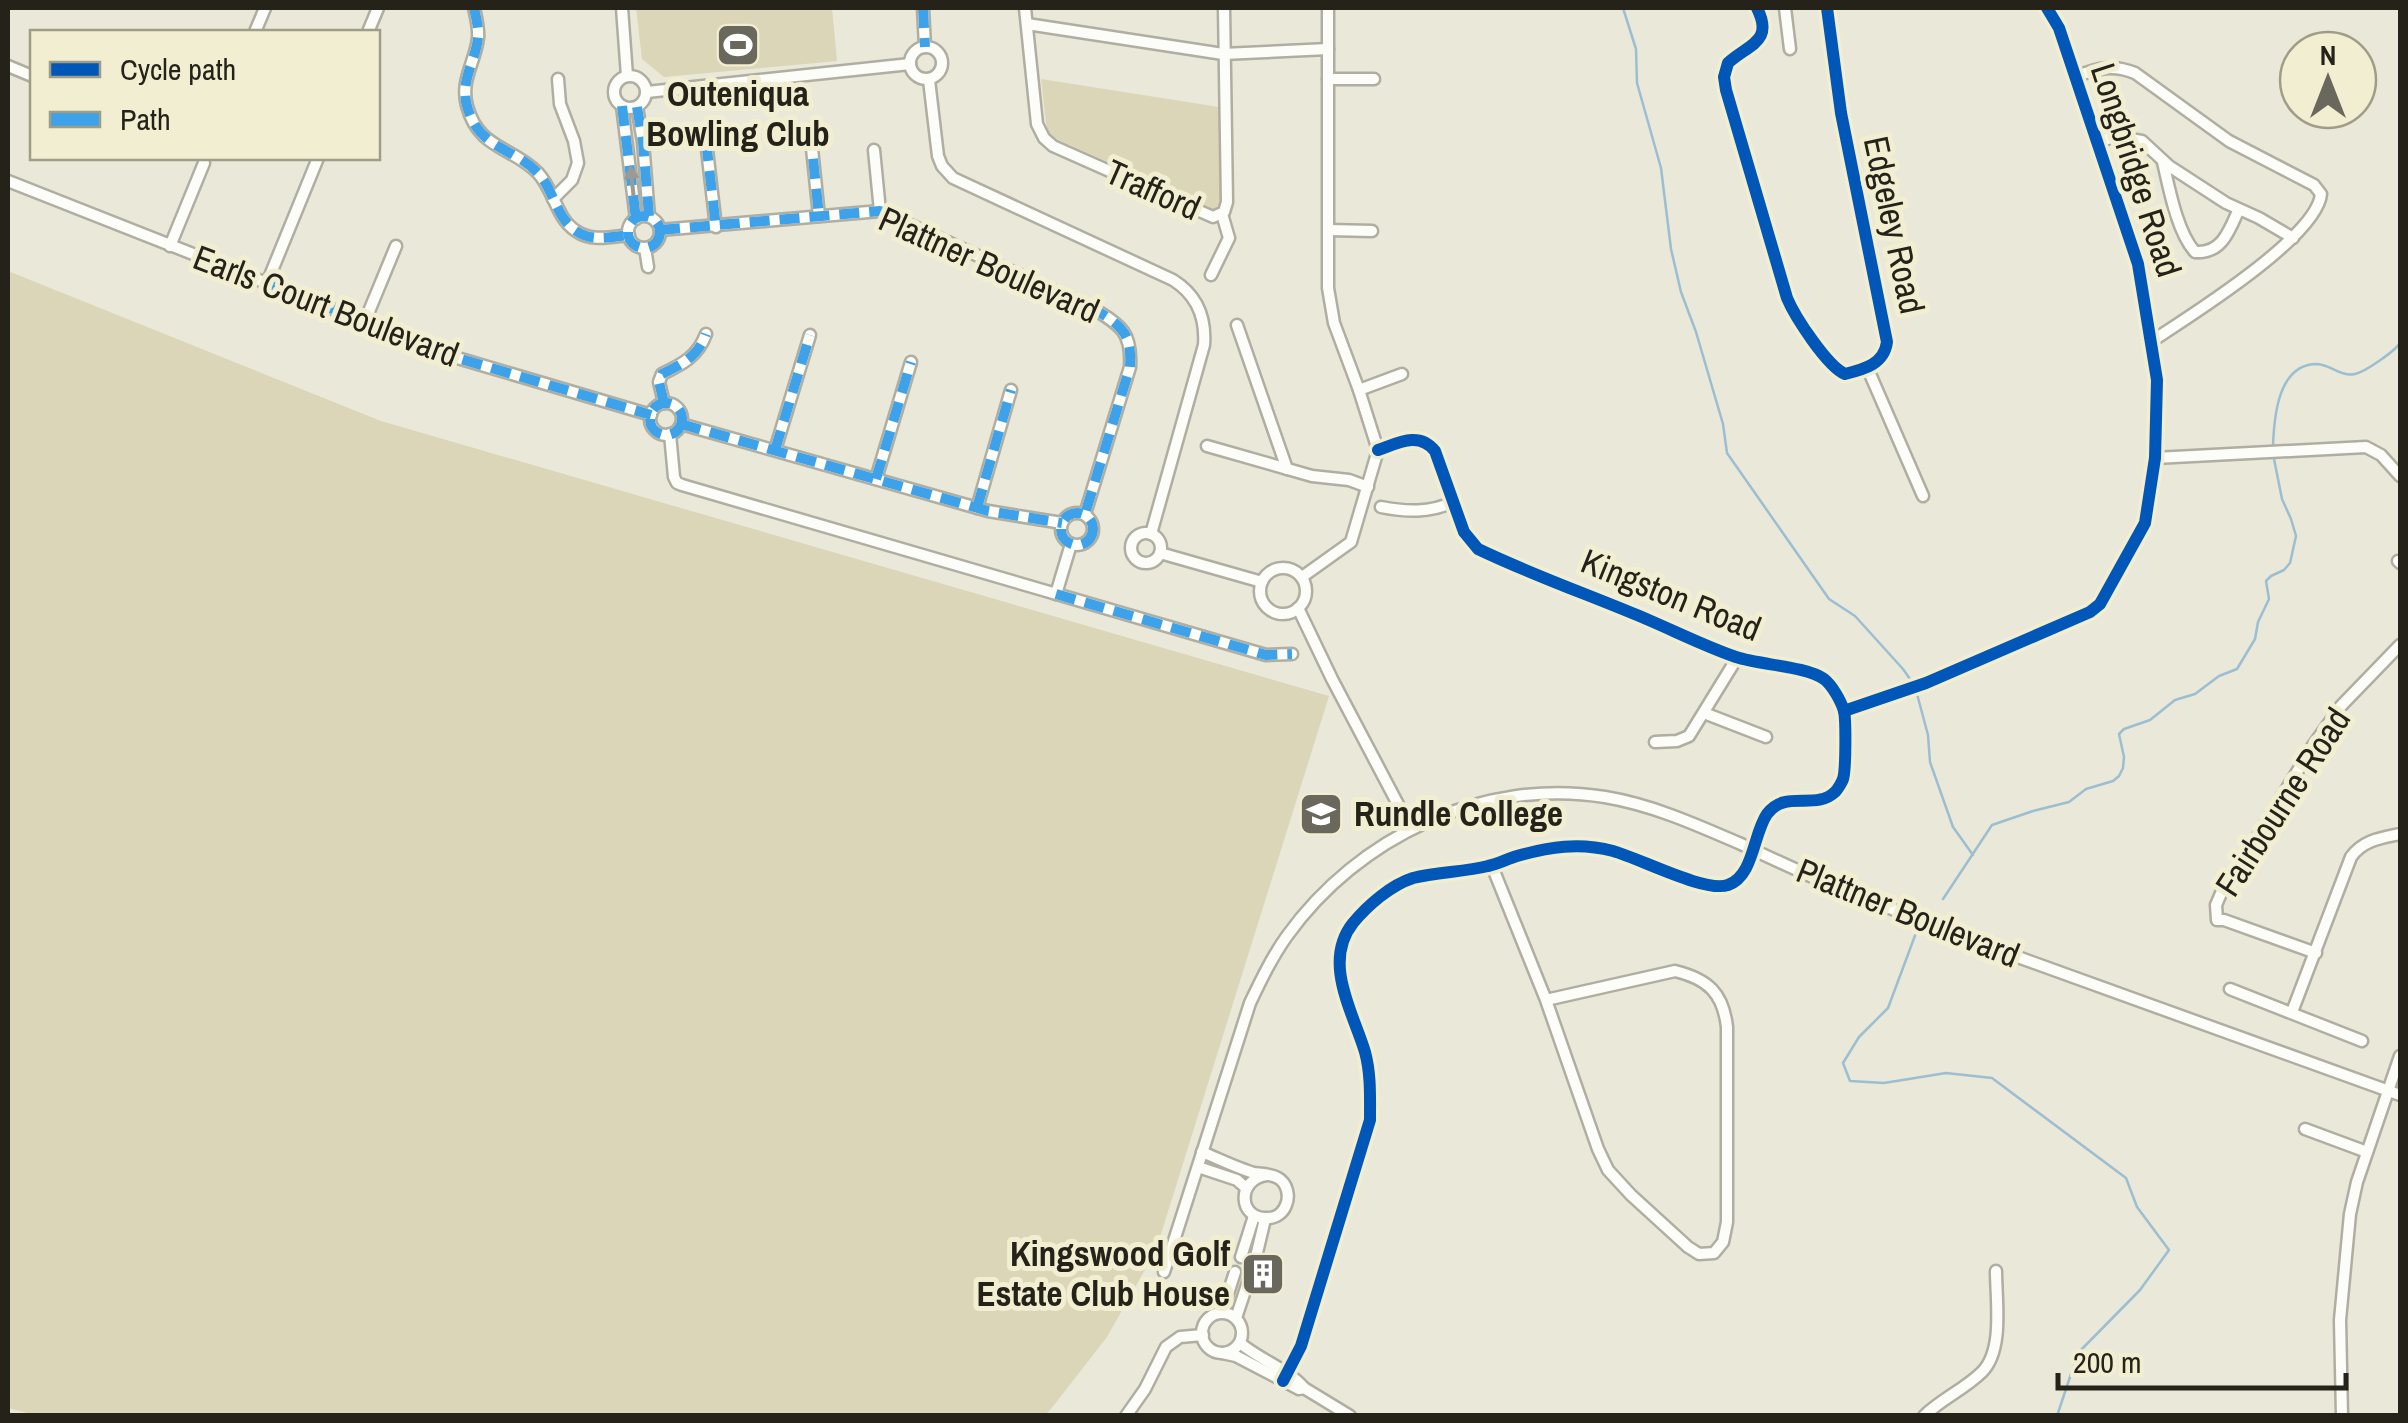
<svg xmlns="http://www.w3.org/2000/svg" width="2408" height="1423" viewBox="0 0 2408 1423" font-family="'Archivo Narrow',sans-serif">
<style>
.green{fill:#dbd6b7}
.lines{fill:none;stroke-linecap:round;stroke-linejoin:round}
.stream{stroke:#9bbed1;stroke-width:2.5}
.street-casing{stroke:#afaea1;stroke-width:15}
.street{stroke:#fcfcf9;stroke-width:10}
.street-bridge-casing{stroke:#afaea1;stroke-width:15;stroke-linecap:butt}
.street-bridge{stroke:#fcfcf9;stroke-width:10}
.quiet{stroke:#3ea2ea;stroke-width:10;stroke-dasharray:20 10;stroke-linecap:butt}
.cycleway-casing{stroke:#f2eed1;stroke-width:19}
.cycleway{stroke:#0057b8;stroke-width:12}
.oneway{fill:#9b9a94}
.labels{text-anchor:middle;stroke-width:10;stroke-linejoin:round;paint-order:stroke}
.poi-label{font-size:35px;font-weight:bold;fill:#252319;stroke:#f2eed1}
.street-label{font-size:35px;fill:#252319;stroke:#f2eed1}
</style>
<rect width="100%" height="100%" fill="#eae8d9"/>
<!-- green -->
<g class="green">
<path d="M636,8H832L837,61L664,77L642,59Z"/>
<path d="M1041,79L1219,107L1221,203L1213,211L1143,180L1145,175L1110,159L1108,162L1054,138L1047,130Z"/>
<path d="M8,271L381,421L1329,696L1161,1234L1146,1268L1107,1337L1051,1409L1044,1416H39L8,1408Z"/>
</g>
<g class="lines">
<!-- stream -->
<g class="stream">
<path d="M1623,8L1636,49L1637,83L1661,168L1671,249L1681,292L1696,332L1723,424L1727,453L1829,599L1855,616L1903,669L1912,682"/>
<path d="M2273,446C2274,417 2278,364 2317,364C2331,365 2341,377 2355,374C2365,372 2395,351 2400,343"/>
<path d="M1917,694L1928,735L1930,762L1953,827L1973,855"/>
<path d="M1943,899L1992,825L2033,811L2069,802L2086,789L2113,781L2119,776L2123,768L2124,757L2119,734L2124,729L2150,720L2175,700L2195,694L2219,676L2237,669L2255,639L2258,622L2269,599L2266,581L2271,576L2284,570L2290,563L2296,536L2291,519L2282,499L2273,454"/>
<path d="M1916,933L1888,1008L1859,1037L1843,1063L1850,1081L1884,1083L1946,1073L1992,1078L2126,1178L2137,1207L2169,1250L2140,1290L2078,1353L2057,1416"/>
</g>
<!-- street casing -->
<g class="street-casing">
<g id="street">
<path d="M474,8C476,17 479,29 478,38C475,63 460,80 467,106C479,150 512,146 538,173C554,190 556,218 576,231C592,242 610,237 629,235"/>
<path d="M622,8L627,76"/>
<path d="M923,8L925,47"/>
<path d="M1025,8L1037,124L1044,138L1053,146L1213,217L1224,212L1227,202L1224,8"/>
<path d="M1757,8C1774,42 1749,44 1728,63L1724,77L1726,90L1787,298C1795,317 1827,366 1845,374C1865,369 1884,364 1887,342L1841,113L1827,8"/>
<path d="M1785,8L1790,49"/>
<path d="M1027,24L1223,54L1328,49"/>
<path d="M255,32L265,8"/>
<path d="M368,32L378,8"/>
<circle cx="926" cy="63" r="16"/>
<path d="M8,66L32,76"/>
<circle cx="630" cy="92" r="16"/>
<path d="M2075,77C2097,68 2113,64 2135,73L2229,141L2314,185L2321,194C2317,237 2190,316 2152,341"/>
<path d="M1328,79H1374"/>
<path d="M929,80L938,156L942,166L953,178L1173,280C1197,295 1206,318 1204,345L1151,534"/>
<path d="M647,92L910,64"/>
<path d="M622,106L636,219"/>
<path d="M637,107L643,142L649,216"/>
<path d="M810,129L819,216"/>
<path d="M706,141L716,227"/>
<path d="M2097,141L2117,137L2142,141L2169,166L2226,203L2259,218L2293,238"/>
<path d="M874,150L880,211"/>
<path d="M2163,162C2169,188 2177,232 2195,252C2221,254 2229,232 2238,211"/>
<path d="M8,181L454,357L651,415"/>
<path d="M553,199L572,180L578,163L574,141L560,104L558,79"/>
<circle cx="644" cy="232" r="16"/>
<path d="M660,230L880,211L1094,309C1122,326 1132,333 1130,367L1085,514"/>
<path d="M1329,230L1372,231"/>
<path d="M170,246L204,163"/>
<path d="M645,248L648,267"/>
<path d="M1211,275L1229,238L1222,214"/>
<path d="M267,283L318,158"/>
<path d="M365,321L396,246"/>
<path d="M1237,325L1287,469"/>
<path d="M1867,367L1923,496"/>
<path d="M1359,390L1402,374"/>
<path d="M664,403L659,382L662,374C683,364 698,356 706,334"/>
<circle cx="666" cy="419" r="16"/>
<path d="M681,424L988,511L1062,523"/>
<path d="M670,434L674,477L677,483L682,485L1266,655L1292,654"/>
<path d="M1207,446L1312,476L1349,480L1368,487"/>
<path d="M775,450L810,335"/>
<path d="M2155,458L2366,447L2381,455L2400,476"/>
<path d="M876,479L911,362"/>
<path d="M1381,507C1406,512 1430,513 1453,502"/>
<path d="M977,508L1011,390"/>
<circle cx="1077" cy="529" r="16"/>
<circle cx="1146" cy="548" r="15"/>
<path d="M1160,553L1262,582"/>
<path d="M2398,561L2400,563"/>
<circle cx="1283" cy="591" r="23"/>
<path d="M1302,577L1351,542L1378,450L1359,390L1334,323L1328,288V8"/>
<path d="M1056,594L1071,544"/>
<path d="M1298,608L1332,679L1411,829"/>
<path d="M1844,711L1926,683L2090,612L2100,604L2145,523L2155,458L2157,380L2138,264L2059,28L2047,8"/>
<path d="M1704,713L1766,737"/>
<path d="M1655,742L1677,741L1689,736L1737,658"/>
<path d="M1760,853L1832,886L2015,956L2400,1095"/>
<path d="M1492,866L1546,1000L1598,1149L1608,1170L1631,1195L1688,1247L1699,1254L1714,1253L1723,1242L1727,1222V1027C1723,993 1708,979 1675,971L1546,1000"/>
<path d="M2316,953L2224,920H2217L2216,905L2222,891L2258,836L2314,744L2341,706L2400,645"/>
<path d="M2230,989L2362,1041"/>
<path d="M2292,1012L2351,857C2363,840 2381,838 2400,834"/>
<path d="M2305,1129L2367,1152"/>
<path d="M1202,1152C1219,1159 1237,1168 1254,1173C1262,1174 1271,1174 1278,1178C1287,1183 1290,1196 1286,1205C1283,1213 1276,1218 1268,1218C1238,1220 1236,1179 1267,1175"/>
<path d="M1198,1167L1237,1180L1246,1188"/>
<path d="M1241,1257L1254,1216"/>
<path d="M1255,1261L1265,1219"/>
<path d="M1164,1272L1250,1003C1261,980 1272,957 1287,936C1358,837 1483,777 1605,797C1653,805 1697,825 1741,844"/>
<path d="M1222,1312L1235,1272"/>
<circle cx="1222" cy="1333" r="20"/>
<path d="M1236,1318L1250,1276"/>
<path d="M1240,1343C1260,1360 1288,1369 1304,1388"/>
<path d="M1222,1353L1236,1356L1299,1389L1304,1388L1350,1416"/>
<path d="M1283,1381L1301,1346L1370,1120C1370,1097 1371,1074 1365,1052C1353,1012 1322,962 1353,923C1368,905 1391,885 1413,878C1437,872 1464,872 1488,866C1498,864 1507,859 1517,856C1549,847 1579,842 1613,851C1639,858 1705,893 1728,885C1754,876 1753,834 1767,814C1785,789 1815,811 1835,792C1838,789 1842,782 1843,779C1846,770 1846,720 1844,711C1841,701 1832,685 1824,679C1805,666 1760,665 1736,657C1701,645 1667,627 1632,613C1581,592 1528,573 1478,549L1464,532L1435,451C1419,431 1398,443 1378,450"/>
<path d="M1126,1416L1145,1389L1166,1347L1180,1337L1203,1335"/>
<path d="M1924,1416C1941,1399 1965,1389 1982,1372C2004,1350 1996,1301 1996,1271"/>
<path d="M2342,1416L2340,1320L2350,1214L2357,1182L2400,1056"/>
</g>
</g>
<!-- street -->
<use href="#street" class="street"/>
<!-- street-bridge casing -->
<g class="street-bridge-casing">
<path id="street-bridge" d="M1741,844L1760,853"/>
</g>
<!-- street-bridge -->
<use href="#street-bridge" class="street-bridge"/>
<!-- quiet -->
<g class="quiet">
<path d="M474,8C476,17 479,29 478,38C475,63 460,80 467,106C479,150 512,146 538,173C554,190 556,218 576,231C592,242 610,237 629,235"/>
<path d="M923,8L925,47"/>
<path d="M622,106L636,219"/>
<path d="M637,107L643,142L649,216"/>
<path d="M810,129L819,216"/>
<path d="M706,141L716,227"/>
<circle cx="644" cy="232" r="16"/>
<path d="M660,230L880,211L1094,309C1122,326 1132,333 1130,367L1085,514"/>
<path d="M267,283L454,357L651,415"/>
<path d="M664,403L659,382L662,374C683,364 698,356 706,334"/>
<circle cx="666" cy="419" r="16"/>
<path d="M681,424L988,511L1062,523"/>
<path d="M775,450L810,335"/>
<path d="M876,479L911,362"/>
<path d="M977,508L1011,390"/>
<circle cx="1077" cy="529" r="16"/>
<path d="M1056,594L1266,655L1292,654"/>
</g>
<!-- cycleway casing -->
<g class="cycleway-casing">
<g id="cycleway">
<path d="M1757,8C1774,42 1749,44 1728,63L1724,77L1726,90L1787,298C1795,317 1827,366 1845,374C1865,369 1884,364 1887,342L1841,113L1827,8"/>
<path d="M1844,711L1926,683L2090,612L2100,604L2145,523L2155,458L2157,380L2138,264L2059,28L2047,8"/>
<path d="M1283,1381L1301,1346L1370,1120C1370,1097 1371,1074 1365,1052C1353,1012 1322,962 1353,923C1368,905 1391,885 1413,878C1437,872 1464,872 1488,866C1498,864 1507,859 1517,856C1549,847 1579,842 1613,851C1639,858 1705,893 1728,885C1754,876 1753,834 1767,814C1785,789 1815,811 1835,792C1838,789 1842,782 1843,779C1846,770 1846,720 1844,711C1841,701 1832,685 1824,679C1805,666 1760,665 1736,657C1701,645 1667,627 1632,613C1581,592 1528,573 1478,549L1464,532L1435,451C1419,431 1398,443 1378,450"/>
</g>
</g>
<!-- cycleway -->
<use href="#cycleway" class="cycleway"/>
</g>
<!-- one-way arrows -->
<defs><path id="oneway-solid" d="M-6-.8H1V-3.2L6.5 0L1 3.2V.8H-6Z" transform="scale(2.5)"/></defs>
<use class="oneway" href="#oneway-solid" transform="translate(632 181) rotate(-96)"/>
<!-- icons -->
<defs>
<g id="stadium-square" transform="scale(2.25)"><rect x="-9" y="-9" width="18" height="18" rx="4" fill="#6a685c" stroke="#f2eed1"/><path d="M0-5a6.5 5 0 1 0 0 10a6.5 5 0 1 0 0-10ZM-3.5-1.8h7v3.6h-7Z" fill="#fff"/></g>
<g id="school-square" transform="scale(2.25)"><rect x="-9" y="-9" width="18" height="18" rx="4" fill="#6a685c" stroke="#f2eed1"/><path d="M0-5L7-2L0 1L-7-2ZM-4 1L0 2.5L4 1V4Q0 6-4 4Z" fill="#fff"/></g>
<g id="building-square" transform="scale(2.25)"><rect x="-9" y="-9" width="18" height="18" rx="4" fill="#6a685c" stroke="#f2eed1"/><path d="M-4-6H4V6H1V3H-1V6H-4ZM-2.5-4.3h1.7v1.8h-1.7ZM.8-4.3h1.7v1.8H.8ZM-2.5-1h1.7V.8h-1.7ZM.8-1h1.7V.8H.8Z" fill="#fff"/></g>
</defs>
<g fill-rule="evenodd">
<use href="#stadium-square" x="738" y="45"/>
<use href="#school-square" x="1321" y="814"/>
<use href="#building-square" x="1263" y="1274"/>
</g>
<g class="labels">
<!-- poi labels -->
<g class="poi-label">
<text x="738" y="106">Outeniqua<tspan x="738" dy="40">Bowling Club</tspan></text>
<text x="1354" y="826" text-anchor="start">Rundle College</text>
<text x="1230" y="1266" text-anchor="end">Kingswood Golf<tspan x="1230" dy="40">Estate Club House</tspan></text>
</g>
<!-- street labels -->
<g class="street-label">
<text transform="translate(2136 170) rotate(72)" y="12">Longbridge Road</text>
<text transform="translate(1153 190) rotate(24)" y="12">Trafford</text>
<text transform="translate(1894 225) rotate(78)" y="12">Edgeley Road</text>
<text transform="translate(989 265) rotate(24)" y="12">Plattner Boulevard</text>
<text transform="translate(326 306) rotate(21)" y="12">Earls Court Boulevard</text>
<text transform="translate(1671 595) rotate(22)" y="12">Kingston Road</text>
<text transform="translate(2283 802) rotate(-57)" y="12">Fairbourne Road</text>
<text transform="translate(1908 913) rotate(22)" y="12">Plattner Boulevard</text>
</g>
</g>
<!-- border -->
<rect width="2408" height="1423" fill="none" stroke="#252319" stroke-width="20"/>
<!-- legend -->
<rect x="30" y="30" width="350" height="130" fill="#f2eed1" stroke="#a09d87" stroke-width="2.5"/>
<rect x="50" y="62" width="50" height="15" fill="#0057b8" stroke="#a09d87" stroke-width="2.5"/>
<text x="120" y="80" font-size="30" fill="#252319">Cycle path</text>
<rect x="50" y="112" width="50" height="15" fill="#3ea2ea" stroke="#a09d87" stroke-width="2.5"/>
<text x="120" y="130" font-size="30" fill="#252319">Path</text>
<!-- north arrow -->
<g transform="translate(2328 80)"><circle r="48" fill="#f2eed1" stroke="#a09d87" stroke-width="2.5"/>
<path d="M0-8L18 38L0 25L-18 38Z" fill="#6a685c"/>
<text y="-15" font-size="28" font-weight="bold" text-anchor="middle" fill="#252319">N</text>
</g>
<!-- scale -->
<path d="M2058 1373v15h288v-15" fill="none" stroke="#252319" stroke-width="5"/>
<text x="2073" y="1373" font-size="30" fill="#252319" stroke="#f2eed1" stroke-width="8" paint-order="stroke">200 m</text>
</svg>
